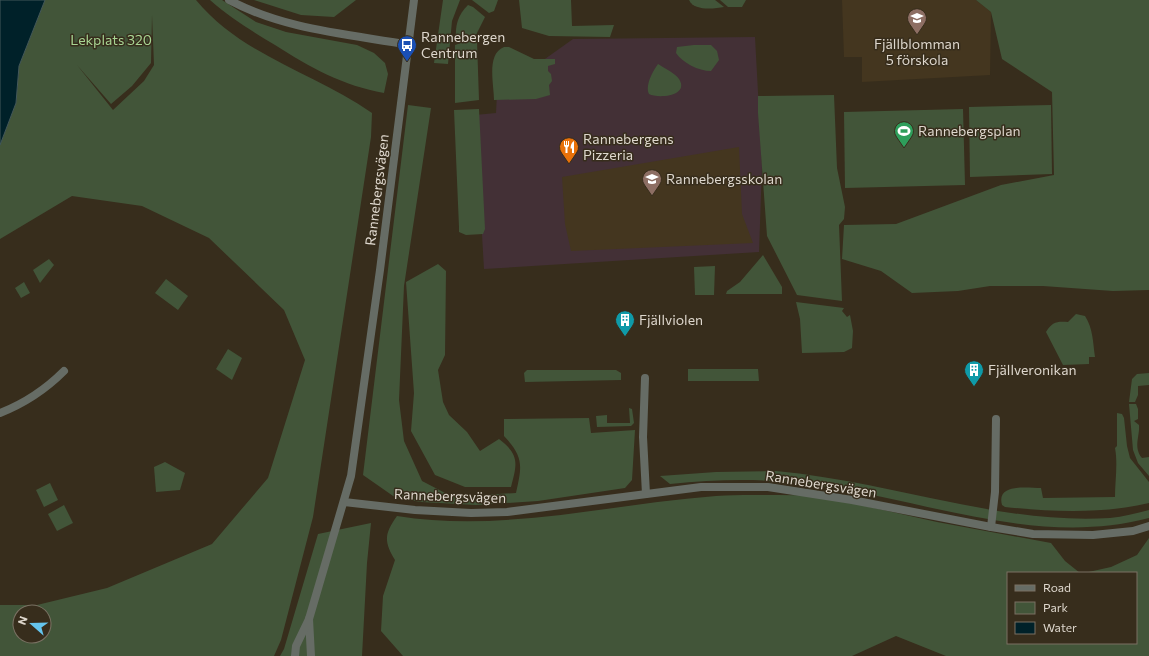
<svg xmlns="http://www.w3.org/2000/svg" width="1149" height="656" viewBox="0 0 1149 656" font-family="Commissioner,sans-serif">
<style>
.commercial{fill:#433036}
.built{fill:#44361f}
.green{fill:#425539;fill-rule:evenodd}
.water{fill:#002129;stroke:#43585a}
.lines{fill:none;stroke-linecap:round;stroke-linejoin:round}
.minor{stroke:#666c65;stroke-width:8}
.labels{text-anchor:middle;stroke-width:3;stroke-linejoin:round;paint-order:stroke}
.poi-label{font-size:14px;fill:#ded7cd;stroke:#372d1c;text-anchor:start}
.park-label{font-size:14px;fill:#a8d593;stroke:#372d1c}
.street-label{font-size:14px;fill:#ded7cd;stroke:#372d1c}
</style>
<rect width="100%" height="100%" fill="#372d1c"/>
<!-- commercial -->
<path class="commercial" d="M755,37L762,166L759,252L484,269L475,115L496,113L497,93L573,39Z"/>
<!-- built -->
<g class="built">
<path d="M842,0H976L991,12L990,75L862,82V57H844Z"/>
<path d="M739,147L742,214L753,243L571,251L565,224L562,177Z"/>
</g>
<!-- green -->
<g class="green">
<path d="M45,0H196C242,56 315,73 372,113L371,137L313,517L281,640L274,656H0V605H37L107,588L212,544L268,478L305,360L284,310L209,238L142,206L72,196L0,239V145L16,103L19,66ZM152,15L154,65L144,81L113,110L77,65L111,104L132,86L151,63ZM20,612H44V636H20Z"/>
<path d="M210,0H222L256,22L286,32L357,45L374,53L385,63L388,74L384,93C344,86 309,67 275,45C252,31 230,18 210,0Z"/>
<path d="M254,0H356L334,17L301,15Z"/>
<path d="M443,0H460L452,21L448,64L434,63Z"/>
<path d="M472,0H498L494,11L489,13Z"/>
<path d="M519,0H571L572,26L614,25L610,37L549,36L522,28Z"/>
<path d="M689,0H715L724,7C713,9 694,11 689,0Z"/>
<path d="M720,0H746L742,7H728Z"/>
<path d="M976,0H1149V290L1113,291L1043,286H990L958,291L912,293L881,271L842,259L844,225L896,224L1001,185L1054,175L1052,92L1002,59L991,12Z"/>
<path d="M468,5L473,7L485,17L476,35L456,39C455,25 458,15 468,5Z"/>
<path d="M473,39L477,41L479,100L455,103V45Z"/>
<path d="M694,45H711L717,51L719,60L711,71C698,71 683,63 676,53L677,47Z"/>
<path d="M504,47H509L534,59H555V64L548,66V71L551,74L552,81L549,85L550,95L536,99L494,100C494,84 486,54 504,47Z"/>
<path d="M658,64C664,68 675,73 679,79C690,96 658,99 649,94C645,85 653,71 658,64Z"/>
<path d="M834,95L837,168L845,207L844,219L839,225L842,301L797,295L767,236L758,113V96Z"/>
<path d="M408,105L431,108L404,286L399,400L404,441L422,481L449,495L464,496L516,493C522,466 524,457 504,436V419L589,418L591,433L635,430L632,480L625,488L538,501L476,505L421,502L396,498L363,475Z"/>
<path d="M1051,105L1052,174L970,177L969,107Z"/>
<path d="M479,109L485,229L483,234L466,235L459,232V227L454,110Z"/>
<path d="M963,109L965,185L845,188L844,112Z"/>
<path d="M763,255L782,287V294H726L727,291L740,282Z"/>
<path d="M49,259L54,265L40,283L33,270Z"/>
<path d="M438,264L446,271L445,355L438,370L443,402L449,415L467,432L480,451L499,439C520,455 517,464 511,487H465L435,475L411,431L414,393L406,282Z"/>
<path d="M715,266L714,295H695L694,267Z"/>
<path d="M166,279L188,296L178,310L155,293Z"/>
<path d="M24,282L30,293L21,298L15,288Z"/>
<path d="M796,302L844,308L842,311L847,317L850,315L853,331L852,348L844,352L802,353L800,319Z"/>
<path d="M1076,314L1085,316C1093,328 1093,343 1095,357H1089V364L1063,365L1046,332C1052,322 1057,321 1068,322Z"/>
<path d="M228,349L242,358L232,380L216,369Z"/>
<path d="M688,369H758L759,381H688Z"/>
<path d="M527,370H616L621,373V380L525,382L524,373Z"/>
<path d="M1149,373V385L1138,386V395L1135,402H1129L1132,379L1137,374Z"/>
<path d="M1129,404H1136L1138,409V419L1134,421L1139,425C1140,436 1133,447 1142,458L1149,457V476L1138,463L1133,450Z"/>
<path d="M629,408L632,409L634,423L631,426L597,427L596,416L607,415V423H630Z"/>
<path d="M1117,413L1122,414L1124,418L1127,446L1130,458L1149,482V503C1101,514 1054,512 1005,507L1002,505C996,483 1027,488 1041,488L1043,498L1115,497C1115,481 1118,464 1115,448L1117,446Z"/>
<path d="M165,462L185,473L180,490L156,492L154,467Z"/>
<path d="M776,471C807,474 838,479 868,485C949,501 1028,523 1110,518C1123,517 1136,513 1149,510V518C1039,547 929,501 821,486C768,478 722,479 670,484L660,476L716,472Z"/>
<path d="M50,483L58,500L44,507L36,490Z"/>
<path d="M816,495L937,522L1051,543L1065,561L1080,573H1008V643H1136V573H1084L1111,567L1137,555L1149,538V656H946L896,636L852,656H403L381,631L383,596L395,560C383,541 385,533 397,516C503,533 610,504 716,496C749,494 783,496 816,495Z"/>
<path d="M64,505L73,523L57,531L48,514Z"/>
<path d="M371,523L367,563L362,656H280L284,649L318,534Z"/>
</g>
<!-- water -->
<path class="water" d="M0,0H45L19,66L16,103L0,145Z"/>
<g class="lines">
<!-- minor -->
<g class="minor">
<path d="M229,0C285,30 348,34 410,45"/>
<path d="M645,378L643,437L646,494"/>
<path d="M0,413C23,404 46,389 64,371"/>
<path d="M344,502L415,510L471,513L507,512L701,487H768L852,500L991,527L1033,534L1093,535L1133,531L1149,526"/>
<path d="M991,527L995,492L996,419"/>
<path d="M309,619L311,656"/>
<path d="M295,656L296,646L309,619L351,476L380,270L414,0"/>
</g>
</g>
<!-- icons -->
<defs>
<g id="school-pin" transform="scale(1)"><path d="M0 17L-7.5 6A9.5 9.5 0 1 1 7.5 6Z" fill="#8d6e63" stroke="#372d1c"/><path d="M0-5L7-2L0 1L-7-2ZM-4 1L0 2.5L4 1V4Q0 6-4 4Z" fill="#fff"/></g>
<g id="bus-pin" transform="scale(1)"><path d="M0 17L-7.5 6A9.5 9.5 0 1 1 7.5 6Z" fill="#1a4fb4" stroke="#372d1c"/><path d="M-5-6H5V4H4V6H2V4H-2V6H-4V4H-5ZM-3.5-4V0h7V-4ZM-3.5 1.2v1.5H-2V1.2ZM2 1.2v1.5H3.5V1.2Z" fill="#fff"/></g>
<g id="stadium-pin" transform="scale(1)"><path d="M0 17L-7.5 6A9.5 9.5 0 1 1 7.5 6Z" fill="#2e9e5b" stroke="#372d1c"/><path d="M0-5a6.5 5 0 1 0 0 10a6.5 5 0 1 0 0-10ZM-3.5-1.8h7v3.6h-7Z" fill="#fff"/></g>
<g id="restaurant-pin" transform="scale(1)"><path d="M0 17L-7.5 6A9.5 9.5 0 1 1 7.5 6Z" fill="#e8710a" stroke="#372d1c"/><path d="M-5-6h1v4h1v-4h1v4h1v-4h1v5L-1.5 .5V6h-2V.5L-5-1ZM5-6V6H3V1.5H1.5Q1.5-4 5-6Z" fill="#fff"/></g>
<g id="building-pin" transform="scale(1)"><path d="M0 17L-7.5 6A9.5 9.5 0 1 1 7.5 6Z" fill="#0f9aa8" stroke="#372d1c"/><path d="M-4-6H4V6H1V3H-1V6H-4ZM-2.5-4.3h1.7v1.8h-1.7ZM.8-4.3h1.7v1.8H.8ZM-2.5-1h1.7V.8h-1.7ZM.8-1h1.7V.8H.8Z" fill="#fff"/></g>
</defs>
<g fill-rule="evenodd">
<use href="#school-pin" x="917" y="18"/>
<use href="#bus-pin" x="407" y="45"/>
<use href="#stadium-pin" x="904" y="131"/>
<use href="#restaurant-pin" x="569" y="147"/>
<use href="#school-pin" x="652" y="179"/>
<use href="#building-pin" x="625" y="320"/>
<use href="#building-pin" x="974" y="370"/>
</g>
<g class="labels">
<!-- poi labels -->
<g class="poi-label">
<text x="421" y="42">Rannebergen<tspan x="421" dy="16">Centrum</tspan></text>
<text x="917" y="49" text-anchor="middle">Fjällblomman<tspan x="917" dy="16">5 förskola</tspan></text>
<text x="918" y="136">Rannebergsplan</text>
<text x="583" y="144">Rannebergens<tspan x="583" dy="16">Pizzeria</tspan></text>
<text x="666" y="184">Rannebergsskolan</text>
<text x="639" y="325">Fjällviolen</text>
<text x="988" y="375">Fjällveronikan</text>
</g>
<!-- park labels -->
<g class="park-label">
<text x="111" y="45">Lekplats 320</text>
</g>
<!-- street labels -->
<g class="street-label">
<text transform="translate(377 190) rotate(-83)" y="5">Rannebergsvägen</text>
<text transform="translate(821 484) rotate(9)" y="5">Rannebergsvägen</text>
<text transform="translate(450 496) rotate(2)" y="5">Rannebergsvägen</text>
</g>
</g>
<!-- legend -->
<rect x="1007" y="572" width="130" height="72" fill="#372d1c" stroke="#7a7163"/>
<rect x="1015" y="585" width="20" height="6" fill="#666c65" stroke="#7a7163"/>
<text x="1043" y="592" font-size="12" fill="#ded7cd">Road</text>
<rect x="1015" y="602" width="20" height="12" fill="#425539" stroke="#7a7163"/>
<text x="1043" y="612" font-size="12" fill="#ded7cd">Park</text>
<rect x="1015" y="622" width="20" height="12" fill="#002129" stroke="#7a7163"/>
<text x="1043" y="632" font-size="12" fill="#ded7cd">Water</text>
<!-- north arrow -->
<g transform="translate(32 624) rotate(290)"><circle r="19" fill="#372d1c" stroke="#7a7163"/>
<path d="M0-3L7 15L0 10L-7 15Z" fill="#65c5ee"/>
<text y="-6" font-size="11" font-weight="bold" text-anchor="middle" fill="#ded7cd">N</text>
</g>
</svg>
